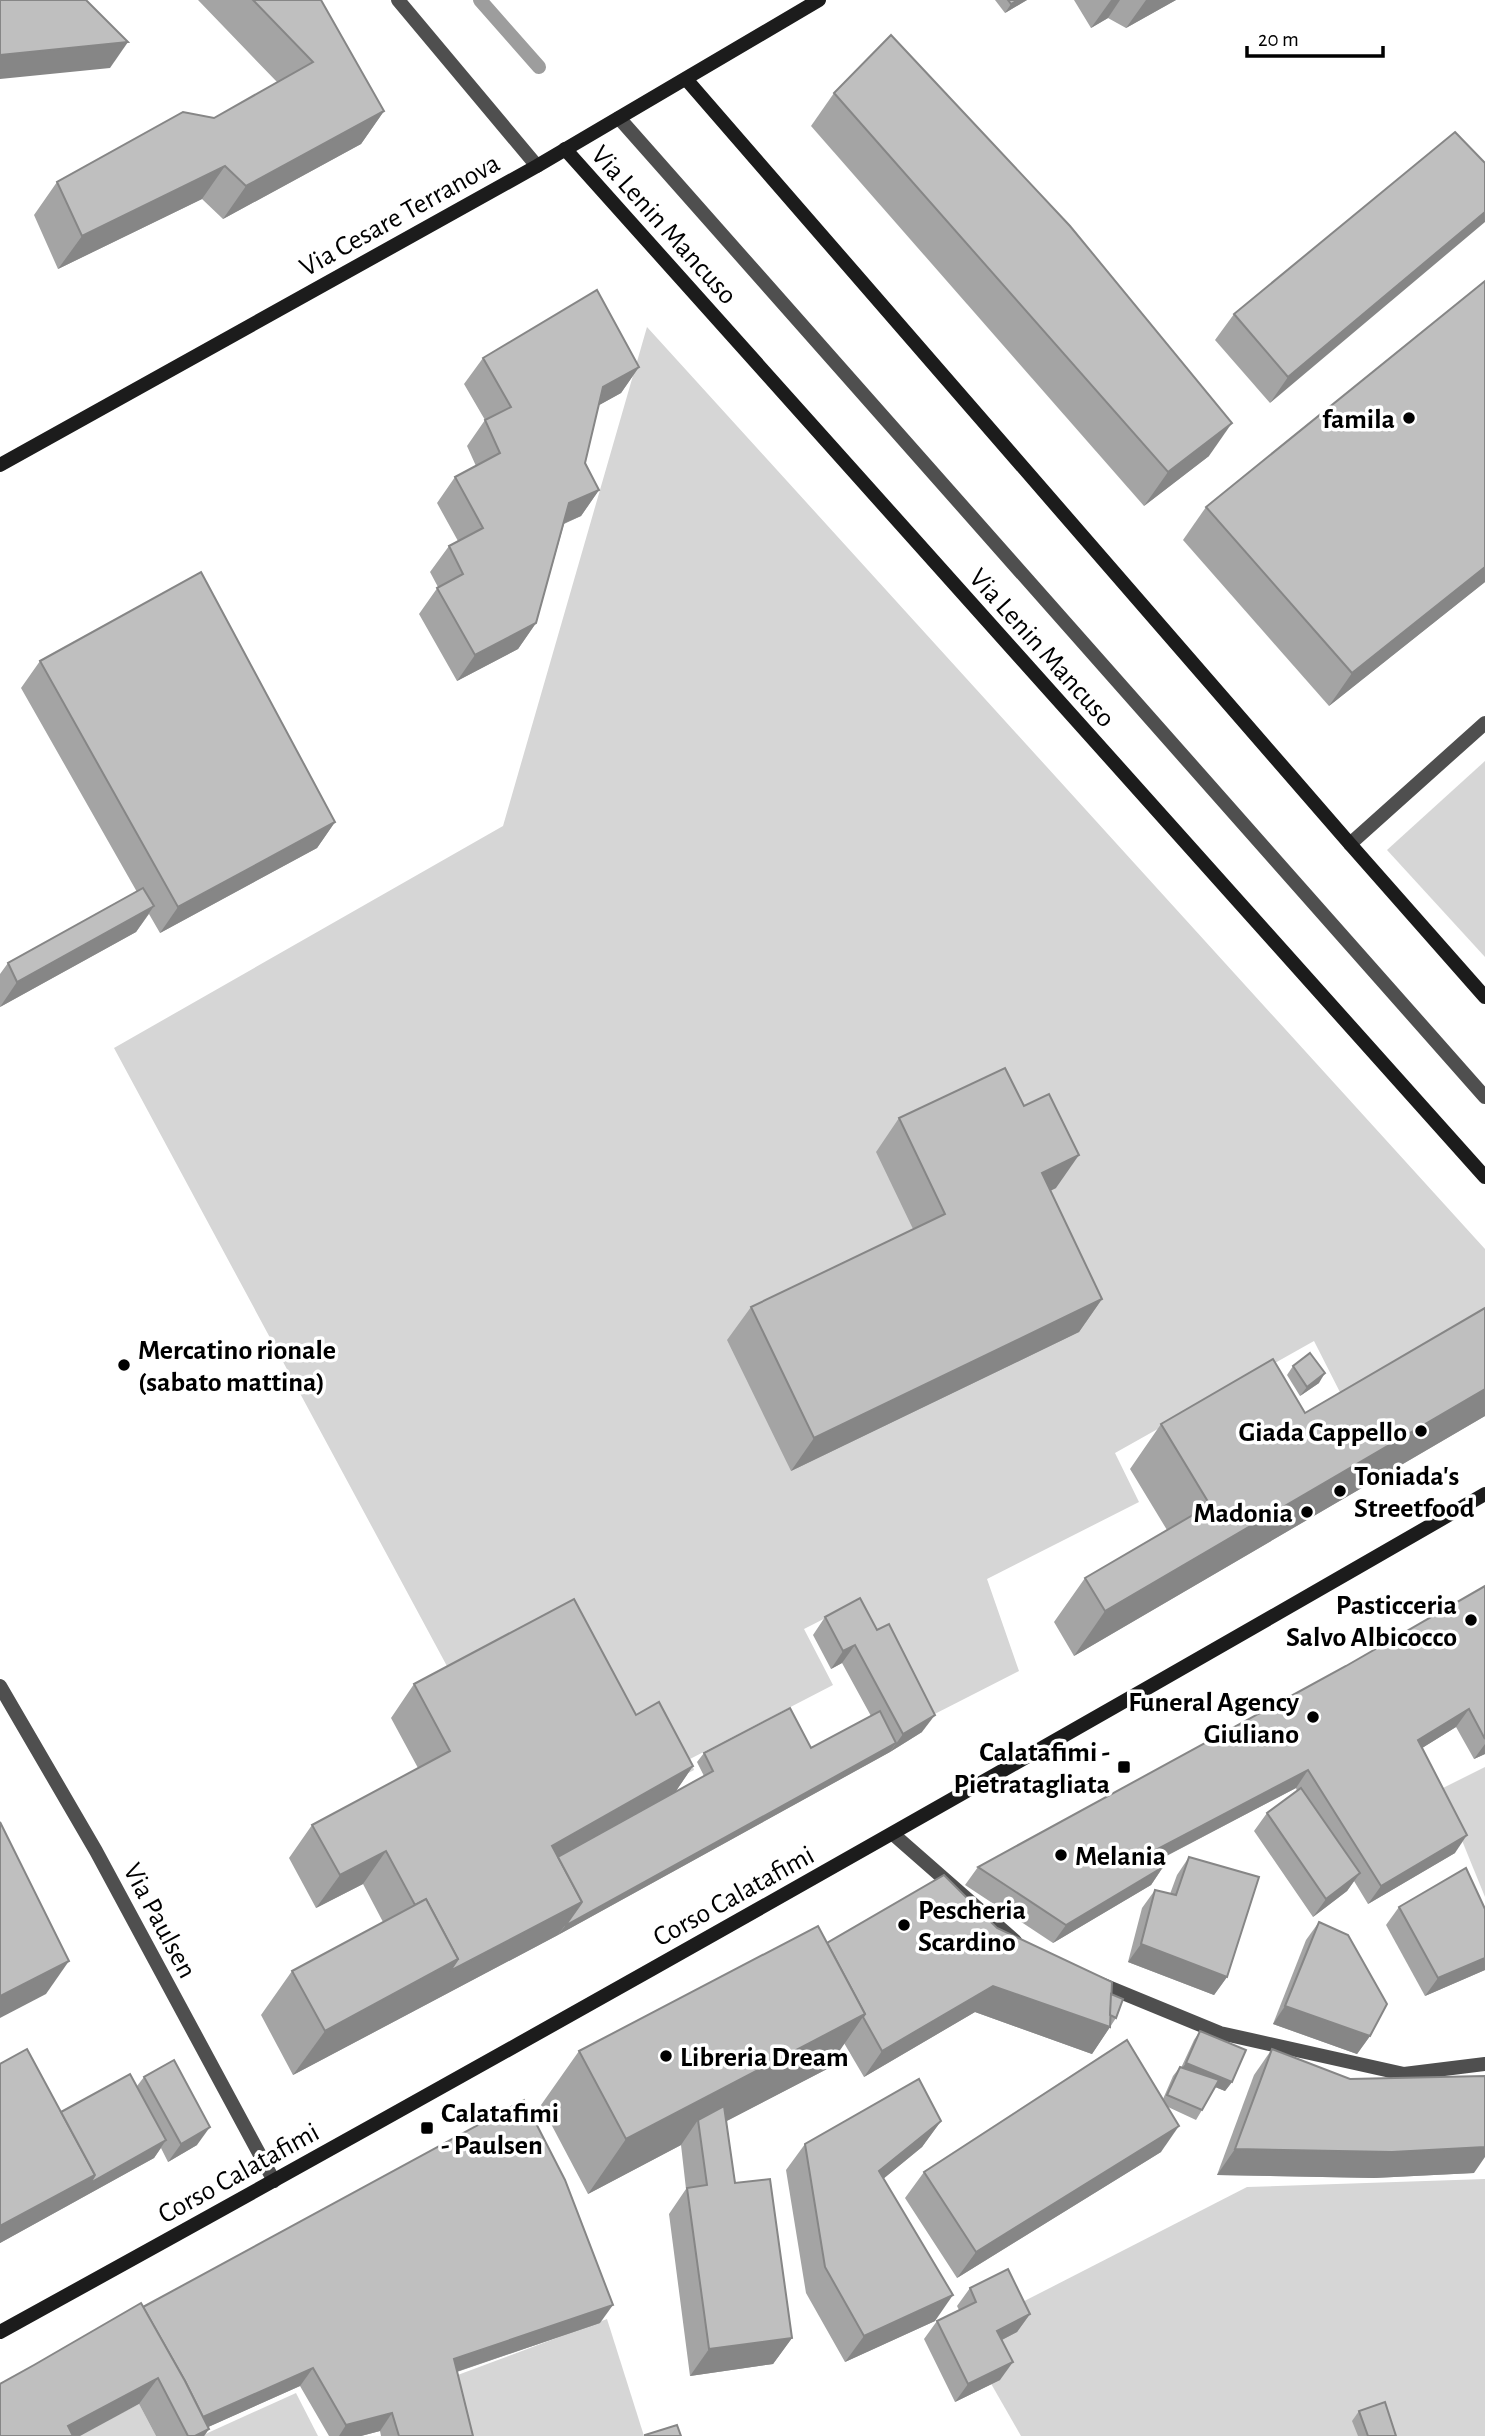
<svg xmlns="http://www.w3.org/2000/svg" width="1485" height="2436" viewBox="0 0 1485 2436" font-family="'Alegreya Sans',sans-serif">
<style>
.green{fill:#d6d6d6}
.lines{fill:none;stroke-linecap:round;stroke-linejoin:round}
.stream{stroke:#9d9d9d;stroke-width:14}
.street{stroke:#4f4f4f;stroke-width:14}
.secondary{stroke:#1c1c1c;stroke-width:14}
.wall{fill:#a4a4a4}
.shaded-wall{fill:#868686}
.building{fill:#bfbfbf;stroke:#868686;stroke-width:2}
.poi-dot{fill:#000;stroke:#fff;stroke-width:2.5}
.labels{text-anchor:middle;stroke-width:7;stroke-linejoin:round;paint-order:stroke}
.street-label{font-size:28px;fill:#000;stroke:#fff}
.poi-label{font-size:28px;font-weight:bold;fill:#000;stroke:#fff;text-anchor:end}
</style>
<rect width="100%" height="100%" fill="#fff"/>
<!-- green -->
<g class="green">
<path d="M647,327L1485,1249V1322L1347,1406L1314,1341L1115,1453L1139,1502L987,1579L1019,1671L919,1722L857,1602L804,1629L833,1685L690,1759L694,1770L667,1784L455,1681L114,1048L503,826Z"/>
<path d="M1485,761V957L1387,850Z"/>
<path d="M1485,1767V1897L1441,1789Z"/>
<path d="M1485,2179V2436H1021L962,2333L1247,2187Z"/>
<path d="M607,2319L644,2436H459L447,2379Z"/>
<path d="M296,2393L318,2436H201Z"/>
<path d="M139,2404L156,2436H77Z"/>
</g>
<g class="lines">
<!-- stream -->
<path class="stream" d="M480,0L539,67"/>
<!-- street -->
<g class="street">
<path d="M398,0L537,166"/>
<path d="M619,118L1485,1097"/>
<path d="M1350,844L1485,723"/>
<path d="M0,1686L96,1851L274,2181"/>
<path d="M893,1834L1015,1941"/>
<path d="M1096,1982L1220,2033L1404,2074L1485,2064"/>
</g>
<!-- secondary -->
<g class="secondary">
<path d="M686,79L1350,844L1485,997"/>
<path d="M565,149L1485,1177"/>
<path d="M0,465L537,166L819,0"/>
<path d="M0,2332C498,2058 993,1778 1485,1494"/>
</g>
</g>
<!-- wall -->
<g class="wall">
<path d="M198,0H321L384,111L361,144L223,219L202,199L58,269L34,215L57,182L214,118L277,82Z"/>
<path d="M995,0H1027L1005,13Z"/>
<path d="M1074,0H1176L1126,28L1108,18L1091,28Z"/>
<path d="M834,93L1209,456L1144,506L811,126Z"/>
<path d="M1485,163L1270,403L1215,340L1234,314Z"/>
<path d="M1485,281V582L1329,706L1183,540L1206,507Z"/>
<path d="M483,358L639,367L621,393L599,405L585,463L599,490L581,516L564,524L536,623L518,649L457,681L419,614L438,587L430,572L449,546L458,541L437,503L455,477L476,466L467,446L485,420L464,384Z"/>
<path d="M40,661L335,822L317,848L160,933L149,914L136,932L0,1007V974L8,963L137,892L21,688Z"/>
<path d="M899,1118L1056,1188L1050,1191L1102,1299L1079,1332L791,1471L727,1340L751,1307L913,1229L876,1152Z"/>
<path d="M1485,1308V1416L1074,1656L1054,1622L1085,1578L1167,1530L1130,1469L1161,1424L1305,1413Z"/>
<path d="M1293,1366L1319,1383L1300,1396L1287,1375Z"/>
<path d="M1485,1586V1754L1474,1759L1456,1727L1422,1748L1455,1853L1368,1904L1354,1881L1347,1891L1313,1917L1254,1831L1267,1813L1297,1791L1296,1788L1159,1860L1163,1867L1151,1885L1053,1943L965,1885L978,1867L1346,1666Z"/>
<path d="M860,1598L922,1732L890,1752L558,1935L293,2075L261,2015L292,1971L383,1922L363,1884L316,1908L289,1858L312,1825L418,1768L391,1718L414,1684L636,1715L693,1766L675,1792L704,1776L697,1762L704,1753L811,1748L871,1716L842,1663L831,1669L813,1635L825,1617Z"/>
<path d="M1189,1857L1227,1977L1214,1995L1128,1962L1142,1908L1155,1890L1170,1894L1177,1875Z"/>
<path d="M1399,1907L1485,1970L1425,1996L1386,1925Z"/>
<path d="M1319,1922L1370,2036L1357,2054L1273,2024L1306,1940Z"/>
<path d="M997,1928L1111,1994L1116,2018L1092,2054L975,2012L864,2077L844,2043L827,2069L726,2121L735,2183L792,2338L773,2364L690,2376L669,2214L686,2189L681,2145L588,2194L541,2105L579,2051L827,1943Z"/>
<path d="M1200,2031L1232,2082L1225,2091L1215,2087L1202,2110L1196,2120L1168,2107L1161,2152L957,2278L905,2198L924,2172L1163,2099L1173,2076L1180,2067L1181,2068L1194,2040Z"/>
<path d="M1272,2049L1474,2173L1374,2178L1217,2175L1254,2075Z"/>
<path d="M0,2064L61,2112L137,2086L144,2077L197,2145L168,2162L161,2148L154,2158L0,2243Z"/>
<path d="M941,2121L922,2147L883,2179L935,2321L845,2362L806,2293L786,2170L805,2144Z"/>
<path d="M970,2288L1030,2314L1017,2332L1002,2340L1000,2380L955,2402L924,2339L937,2321L959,2310L957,2306Z"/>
<path d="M143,2307L600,2323L457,2372L473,2436H381L380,2431L361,2436H329L300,2386L208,2427L209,2429L204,2436H156L139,2404Z"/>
<path d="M1359,2411L1396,2436H1358L1352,2421Z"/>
</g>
<!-- shaded-wall -->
<g class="shaded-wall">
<path d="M1018,0H1027L1005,13L1011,4Z"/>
<path d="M1111,0H1120L1108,18L1091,28Z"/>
<path d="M1146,0H1176L1126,28Z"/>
<path d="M128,42L110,68L0,79V55Z"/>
<path d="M384,111L361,144L223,219L246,186Z"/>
<path d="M225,166L202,199L58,269L82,236Z"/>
<path d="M1485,212V222L1270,403L1288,377Z"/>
<path d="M639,367L621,393L585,413L603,387Z"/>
<path d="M1232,423L1209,456L1144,506L1168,472Z"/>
<path d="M599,490L581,516L551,529L569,503Z"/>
<path d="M1485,567V582L1329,706L1352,673Z"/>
<path d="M536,623L518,649L457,681L475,655Z"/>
<path d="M335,822L317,848L160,933L178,907Z"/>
<path d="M154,906L136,932L0,1007L17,982Z"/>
<path d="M1079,1155L1056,1188L1018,1206L1042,1173Z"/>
<path d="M1102,1299L1079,1332L791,1471L814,1438Z"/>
<path d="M1325,1373L1319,1383L1300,1396L1307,1387Z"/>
<path d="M1485,1389V1416L1074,1656L1105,1611Z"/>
<path d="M855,1645L842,1663L831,1669L843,1651Z"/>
<path d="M1469,1709L1456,1727L1406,1758L1418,1740Z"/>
<path d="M935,1715L922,1732L890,1752L903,1734Z"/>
<path d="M896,1743L890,1752L558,1935L565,1926Z"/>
<path d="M1485,1744V1754L1474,1759Z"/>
<path d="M693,1766L670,1800L537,1874L552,1846Z"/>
<path d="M1308,1770L1296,1788L1141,1869L1154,1851Z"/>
<path d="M1467,1835L1455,1853L1368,1904L1381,1886Z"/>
<path d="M386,1851L363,1884L316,1908L340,1875Z"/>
<path d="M1163,1867L1151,1885L1053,1943L1066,1925Z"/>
<path d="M1360,1873L1347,1891L1313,1917L1326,1899Z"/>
<path d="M582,1902L558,1935L293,2075L325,2031L458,1959Z"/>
<path d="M1141,1944L1227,1977L1214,1995L1128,1962Z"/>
<path d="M1485,1958V1970L1425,1996L1438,1978Z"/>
<path d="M69,1961L46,1994L0,2018V1996Z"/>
<path d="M993,1986L1110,2027L1092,2054L975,2012L864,2077L882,2051Z"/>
<path d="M1285,2006L1370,2036L1357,2054L1273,2024Z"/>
<path d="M865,2014L827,2069L700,2135L698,2120L681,2145L588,2194L626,2139Z"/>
<path d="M1186,2063L1232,2082L1225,2091L1179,2072Z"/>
<path d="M941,2121L922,2147L861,2197L879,2171Z"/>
<path d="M1179,2126L1161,2152L957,2278L976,2252Z"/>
<path d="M210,2127L197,2145L168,2162L181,2144Z"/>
<path d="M166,2140L154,2158L0,2243V2226L95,2175Z"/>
<path d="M1485,2147V2157L1474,2173L1374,2178L1217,2175L1235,2149Z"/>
<path d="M953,2295L935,2321L845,2362L864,2336Z"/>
<path d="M613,2305L600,2323L441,2377L454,2359Z"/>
<path d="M1030,2314L1017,2332L984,2349L997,2331Z"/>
<path d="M792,2338L773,2364L690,2376L709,2349Z"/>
<path d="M1013,2362L1000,2380L955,2402L968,2384Z"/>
<path d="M313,2368L300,2386L188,2436L200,2418Z"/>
<path d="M158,2378L139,2404L80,2436H61L68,2426Z"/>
<path d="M392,2413L380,2431L361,2436H339L346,2425Z"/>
<path d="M209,2429L204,2436H195Z"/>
</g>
<!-- building -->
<g class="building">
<path d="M0,0H86L128,42L0,55Z"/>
<path d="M253,0H321L384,111L246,186L225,166L82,236L57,182L183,112L214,118L313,62Z"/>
<path d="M1008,0H1018L1011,4Z"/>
<path d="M891,35L1070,226L1232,423L1168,472L834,93Z"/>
<path d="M1455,132L1485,163V212L1288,377L1234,314Z"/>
<path d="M1485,281V567L1352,673L1206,507Z"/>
<path d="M597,290L639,367L603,387L585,463L599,490L569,503L536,623L475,655L437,588L463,574L449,546L483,528L455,477L500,453L485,420L511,407L483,358Z"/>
<path d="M201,572L335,822L178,907L40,661Z"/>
<path d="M143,888L154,906L17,982L8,963Z"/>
<path d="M1005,1068L1024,1106L1049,1094L1079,1155L1042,1173L1102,1299L814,1438L751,1307L945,1214L899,1118Z"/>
<path d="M1485,1308V1389L1105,1611L1085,1578L1210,1505L1161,1424L1273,1359L1305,1413Z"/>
<path d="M1310,1353L1325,1373L1307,1387L1293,1366Z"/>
<path d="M1485,1586V1739L1469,1709L1418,1740L1467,1835L1381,1886L1308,1770L1154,1851L1163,1867L1066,1925L978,1867L1346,1666Z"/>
<path d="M860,1598L877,1630L889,1624L935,1715L903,1734L855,1645L843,1651L825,1617Z"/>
<path d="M574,1599L636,1715L659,1702L693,1766L552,1846L582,1902L450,1971L458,1959L426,1899L415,1905L386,1851L340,1875L312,1825L450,1751L414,1684Z"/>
<path d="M790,1708L811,1748L880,1711L896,1743L565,1926L582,1902L558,1857L713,1771L704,1753Z"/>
<path d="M1301,1788L1360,1873L1326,1899L1267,1813Z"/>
<path d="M0,1822L69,1961L0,1996Z"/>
<path d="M1189,1857L1259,1877L1227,1977L1141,1944L1155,1890L1176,1895Z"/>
<path d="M1466,1868L1485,1909V1958L1438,1978L1399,1907Z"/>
<path d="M944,1875L997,1928L1112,1982L1110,2027L993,1986L882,2051L863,2017L865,2014L827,1943Z"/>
<path d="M426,1899L458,1959L325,2031L292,1971Z"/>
<path d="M1319,1922L1348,1935L1387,2004L1370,2036L1285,2006Z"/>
<path d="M818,1926L865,2014L626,2139L579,2051Z"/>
<path d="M1111,1994L1123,1999L1116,2018L1110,2015Z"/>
<path d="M1200,2031L1246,2050L1232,2082L1186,2063Z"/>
<path d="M1127,2040L1179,2126L976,2252L924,2172Z"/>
<path d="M27,2049L95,2175L0,2226V2064Z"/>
<path d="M1272,2049L1350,2079L1485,2076V2147L1392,2152L1235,2149Z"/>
<path d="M174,2060L210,2127L181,2144L144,2077Z"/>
<path d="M1180,2067L1219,2080L1202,2110L1167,2095Z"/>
<path d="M130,2074L166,2140L90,2183L95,2175L61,2112Z"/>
<path d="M919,2079L941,2121L879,2171L953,2295L864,2336L825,2267L805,2144Z"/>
<path d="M524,2100L565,2180L613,2305L454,2359L473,2436H399L392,2413L346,2425L313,2368L203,2417L185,2381L143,2307Z"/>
<path d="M724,2106L735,2183L770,2179L792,2338L709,2349L687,2188L707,2185L698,2120Z"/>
<path d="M1008,2269L1030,2314L997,2331L1013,2362L968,2384L937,2321L976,2302L970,2288Z"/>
<path d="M141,2303L185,2381L209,2429L195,2436H188L158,2378L68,2426L73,2436H0V2384L34,2365Z"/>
<path d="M1385,2402L1396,2436H1368L1359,2411Z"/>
<path d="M677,2425L681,2436H645V2435Z"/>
</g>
<!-- markers -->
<g class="poi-dot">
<circle cx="1409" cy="418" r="7"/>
<circle cx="124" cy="1365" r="7"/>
<circle cx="1421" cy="1431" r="7"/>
<circle cx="1340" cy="1491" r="7"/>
<circle cx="1307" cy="1512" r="7"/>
<circle cx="1471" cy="1620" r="7"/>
<circle cx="1313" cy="1717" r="7"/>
<rect x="1117" y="1760" width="14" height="14" rx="3.5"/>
<circle cx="1061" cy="1855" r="7"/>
<circle cx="904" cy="1925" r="7"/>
<circle cx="666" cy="2056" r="7"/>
<rect x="420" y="2121" width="14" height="14" rx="3.5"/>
</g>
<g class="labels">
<!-- street labels -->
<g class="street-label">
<text transform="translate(399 214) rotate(-29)" y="10">Via Cesare Terranova</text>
<text transform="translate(665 224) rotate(48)" y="10">Via Lenin Mancuso</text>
<text transform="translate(1043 647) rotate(48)" y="10">Via Lenin Mancuso</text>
<text transform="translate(733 1895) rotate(-29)" y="10">Corso Calatafimi</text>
<text transform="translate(161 1920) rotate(62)" y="10">Via Paulsen</text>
<text transform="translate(238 2172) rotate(-29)" y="10">Corso Calatafimi</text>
</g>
<!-- poi labels -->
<g class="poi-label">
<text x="1395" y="428">famila</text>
<text x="138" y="1359" text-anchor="start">Mercatino rionale<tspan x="138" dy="32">(sabato mattina)</tspan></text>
<text x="1407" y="1441">Giada Cappello</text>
<text x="1354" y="1485" text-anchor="start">Toniada's<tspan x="1354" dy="32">Streetfood</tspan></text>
<text x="1293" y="1522">Madonia</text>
<text x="1457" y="1614">Pasticceria<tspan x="1457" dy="32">Salvo Albicocco</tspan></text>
<text x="1299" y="1711">Funeral Agency<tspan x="1299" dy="32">Giuliano</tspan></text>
<text x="1110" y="1761">Calatafimi -<tspan x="1110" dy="32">Pietratagliata</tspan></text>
<text x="1075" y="1865" text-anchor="start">Melania</text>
<text x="918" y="1919" text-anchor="start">Pescheria<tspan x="918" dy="32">Scardino</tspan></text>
<text x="680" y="2066" text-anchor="start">Libreria Dream</text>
<text x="441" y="2122" text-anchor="start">Calatafimi<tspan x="441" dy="32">- Paulsen</tspan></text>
</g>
</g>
<!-- scale -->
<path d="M1247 46v10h136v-10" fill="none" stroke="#000000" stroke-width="3.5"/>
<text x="1258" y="46" font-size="21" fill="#000000" stroke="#ffffff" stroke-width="5" paint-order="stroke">20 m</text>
</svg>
